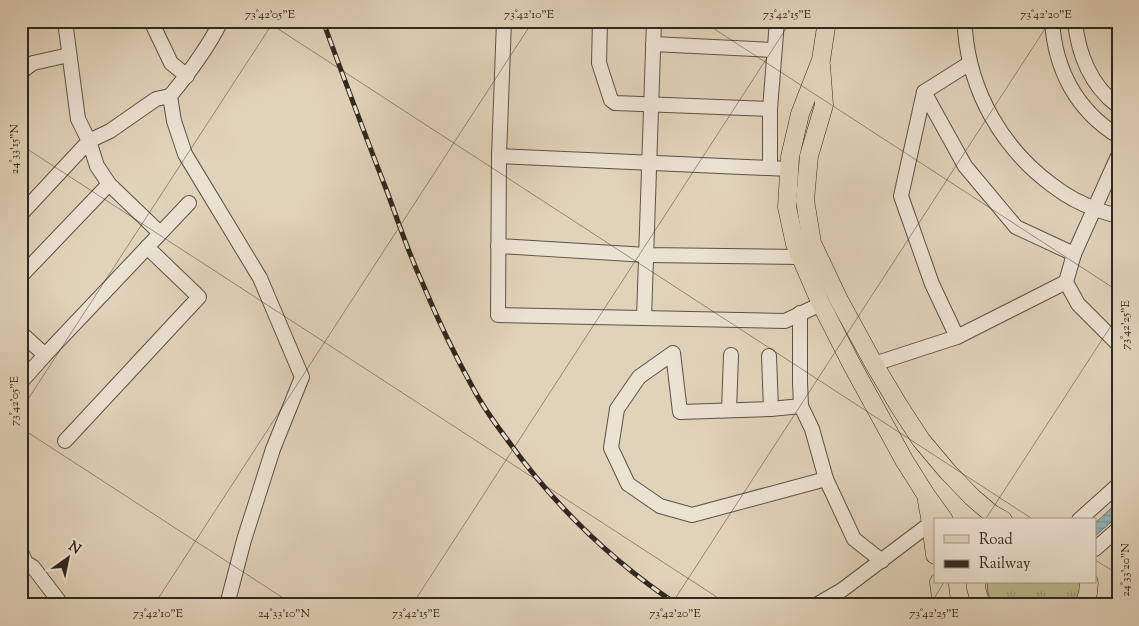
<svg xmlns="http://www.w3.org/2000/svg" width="1139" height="626" viewBox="0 0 1139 626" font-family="'Sorts Mill Goudy',serif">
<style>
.grass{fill:url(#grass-tufts);stroke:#757154}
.water{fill:url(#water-rules);stroke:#6e7d7a}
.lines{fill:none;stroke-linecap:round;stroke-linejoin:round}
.minor-casing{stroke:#5c5345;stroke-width:16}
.major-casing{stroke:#30281e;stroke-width:19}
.minor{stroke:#ece2d2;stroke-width:14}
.major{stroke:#e1d3ba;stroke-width:18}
.rail-casing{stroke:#30281e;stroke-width:5}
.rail{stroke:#ece2d2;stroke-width:3;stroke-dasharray:9;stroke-linecap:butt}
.ticks{fill:none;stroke:#30281e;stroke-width:1;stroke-opacity:0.45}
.neatline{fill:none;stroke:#30281e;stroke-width:2}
.ticks-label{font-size:12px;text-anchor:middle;fill:#30281e}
</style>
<defs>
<pattern id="grass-tufts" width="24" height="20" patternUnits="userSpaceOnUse" patternTransform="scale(1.25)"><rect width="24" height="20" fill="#baba8b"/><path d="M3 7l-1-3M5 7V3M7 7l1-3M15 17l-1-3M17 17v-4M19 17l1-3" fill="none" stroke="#989771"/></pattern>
<pattern id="water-rules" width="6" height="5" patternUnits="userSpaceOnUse" patternTransform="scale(1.25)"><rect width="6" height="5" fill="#97b6b8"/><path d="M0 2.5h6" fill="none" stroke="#7c9495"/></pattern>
</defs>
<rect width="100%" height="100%" fill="#e1d3ba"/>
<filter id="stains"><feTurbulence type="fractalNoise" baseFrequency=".004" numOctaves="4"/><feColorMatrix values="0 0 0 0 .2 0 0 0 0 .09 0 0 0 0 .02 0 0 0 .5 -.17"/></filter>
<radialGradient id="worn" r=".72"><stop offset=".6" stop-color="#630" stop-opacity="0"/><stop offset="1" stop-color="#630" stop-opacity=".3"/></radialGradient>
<!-- grass -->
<path class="grass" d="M987,582H1081V584L1076,605H993L988,593Z"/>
<!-- water -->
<path class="water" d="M1118,502V516L1095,536V523Z"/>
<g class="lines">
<!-- minor casing -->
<g class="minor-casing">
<g id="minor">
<path d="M65,21L78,119L89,141L110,131L156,99L170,96L174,121L185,154L260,278L302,377L273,449L244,540L228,601L229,605"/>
<path d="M151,21L171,63L187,76"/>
<path d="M504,21L499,156L498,315L785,321L821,304"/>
<path d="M600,21L599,63L611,100L615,103L770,109"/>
<path d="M1052,21C1055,69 1076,110 1118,136"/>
<path d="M1075,21C1078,54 1091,86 1118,106"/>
<path d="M965,30C970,92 1002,148 1052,185C1065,195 1081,204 1096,209C1103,212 1110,214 1118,216"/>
<path d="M653,44L774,50"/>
<path d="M970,63L924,92L901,196L932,284L957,337L1066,282"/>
<path d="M21,72L33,63L69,55"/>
<path d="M924,92L965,166L1016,227L1074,254"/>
<path d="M170,96C189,73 208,48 221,21"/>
<path d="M499,156L789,169"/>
<path d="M1118,156L1074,254L1066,282L1078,304L1118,344"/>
<path d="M770,168V109L777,21"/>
<path d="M109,184L160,233"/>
<path d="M21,214L89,141L97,166L109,184L21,276"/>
<path d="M498,246L647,255L801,257"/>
<path d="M800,313V382L801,406L812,429L826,479L854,539L882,561"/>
<path d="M644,318L654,21"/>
<path d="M21,333L45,355L189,203"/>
<path d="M769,356L771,409"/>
<path d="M874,364L957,337"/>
<path d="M21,382L45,355"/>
<path d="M801,406L771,409L680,412L673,353L639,377L617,409L611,448L628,484L660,506L692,515L826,479"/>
<path d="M729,410L731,355"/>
<path d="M65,441L199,297L147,247"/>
<path d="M1079,520L1118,485"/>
<path d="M1095,549L1118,529"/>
<path d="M21,552L26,563L33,567L62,605"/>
<path d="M818,604L842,590L931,523"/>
</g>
</g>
<!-- major casing -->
<g class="major-casing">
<g id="major">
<path d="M827,21L821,60L800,114L790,157L787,207L795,244L821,304L852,365L904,460L926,495L944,520"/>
<path d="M821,65L824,105L809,156L805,200L812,243L839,300L874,364L899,406L921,440L948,472L972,497L992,514L1003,520"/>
<path d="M927,501L931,523L935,555"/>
<path d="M939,582L941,598L940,605"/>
<path d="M976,582V588L981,605"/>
<path d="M1084,605L1088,593L1089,582"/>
</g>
</g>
<!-- minor -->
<use href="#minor" class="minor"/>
<!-- major -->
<use href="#major" class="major"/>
<!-- rail casing -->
<g class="rail-casing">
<path id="rail" d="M323,21C344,79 366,137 388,194C399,224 409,254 422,282C437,318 454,354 473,388C482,405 494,422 506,438C553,504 610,560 678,605"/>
</g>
<!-- rail -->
<use href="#rail" class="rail"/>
</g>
<!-- ticks -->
<path class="ticks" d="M266,21L1034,520M702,21L1118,291M21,145L729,605M21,410L274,21M21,428L294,605M985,520L1118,315M1095,560L1118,574M154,605L533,21M412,605L791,21M671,605L1050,21M930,605L944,582"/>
<!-- margin -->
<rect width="1139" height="626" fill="none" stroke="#e1d3ba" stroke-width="55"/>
<!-- legend -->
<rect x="934" y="518" width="162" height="65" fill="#ece2d2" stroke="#a1988a"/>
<rect x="944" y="535" width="25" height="8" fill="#e1d3ba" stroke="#a1988a"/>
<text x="979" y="544" font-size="15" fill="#30281e">Road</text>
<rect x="944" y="560" width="25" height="8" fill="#30281e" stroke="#a1988a"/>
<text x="979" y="568" font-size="15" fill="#30281e">Railway</text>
<!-- north arrow -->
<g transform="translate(68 558) rotate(33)" stroke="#ece2d2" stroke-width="4" paint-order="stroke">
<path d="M0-4L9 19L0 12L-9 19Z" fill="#30281e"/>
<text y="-8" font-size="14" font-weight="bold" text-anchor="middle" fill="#30281e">N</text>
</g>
<rect x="28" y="28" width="1084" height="570" class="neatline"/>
<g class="ticks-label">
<text x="270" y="18">73°42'05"E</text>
<text x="529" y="18">73°42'10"E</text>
<text x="787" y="18">73°42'15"E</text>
<text x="1046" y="18">73°42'20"E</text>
<text transform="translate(14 149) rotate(-90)" y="4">24°33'15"N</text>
<text transform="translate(1125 325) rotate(-90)" y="4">73°42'25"E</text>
<text transform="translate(14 401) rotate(-90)" y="4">73°42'05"E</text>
<text transform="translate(1125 570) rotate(-90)" y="4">24°33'20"N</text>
<text x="158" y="617">73°42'10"E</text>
<text x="284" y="617">24°33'10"N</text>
<text x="416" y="617">73°42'15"E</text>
<text x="675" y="617">73°42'20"E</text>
<text x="934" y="617">73°42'25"E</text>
</g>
<rect width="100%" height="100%" filter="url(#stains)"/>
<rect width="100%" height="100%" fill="url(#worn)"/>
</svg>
